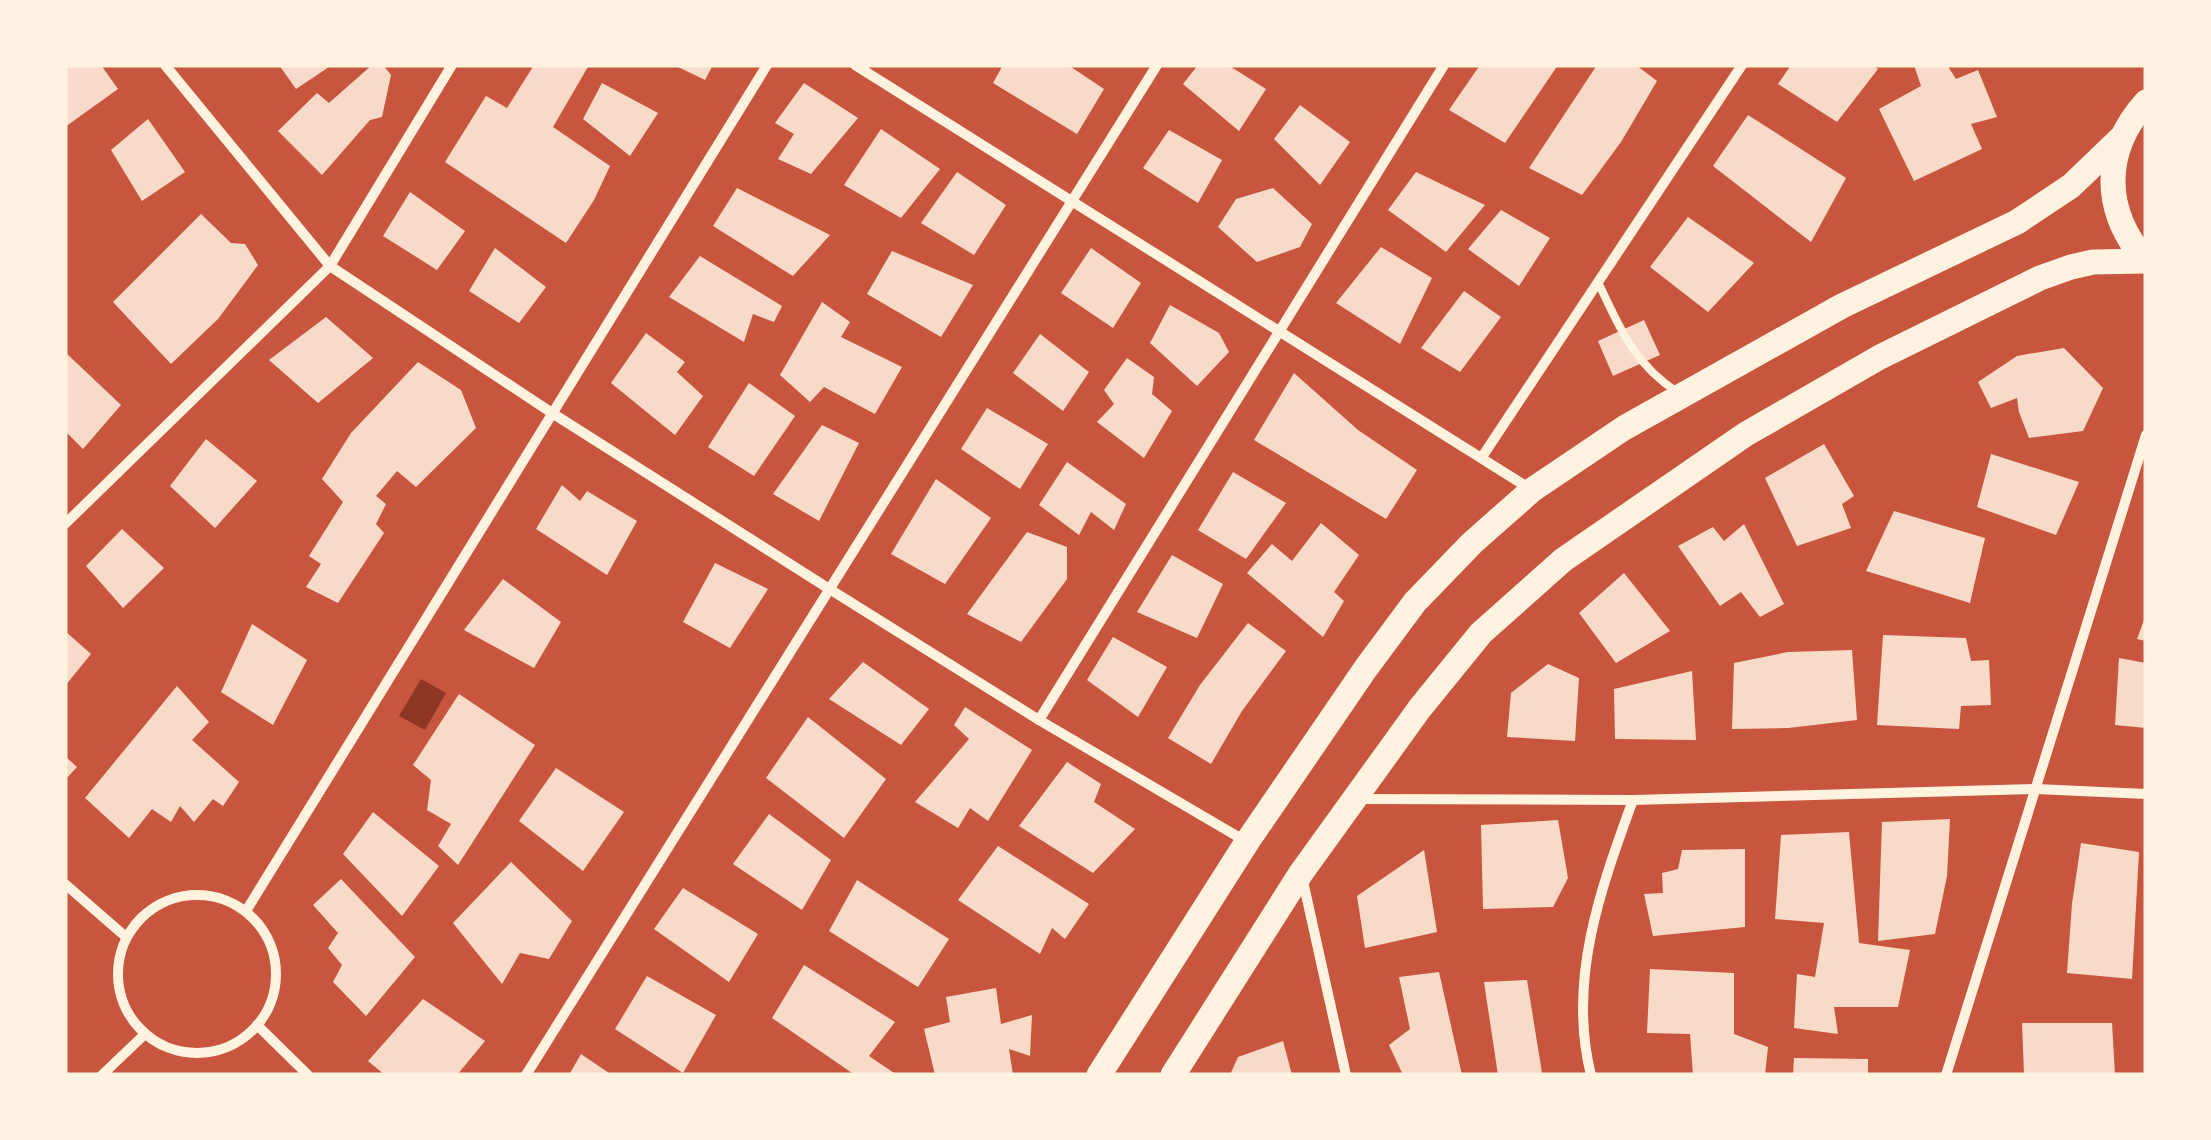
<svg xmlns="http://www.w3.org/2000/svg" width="2211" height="1140" viewBox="0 0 2211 1140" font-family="Poppins,sans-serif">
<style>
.water{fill:#8f3625}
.building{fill:#f7dbc8}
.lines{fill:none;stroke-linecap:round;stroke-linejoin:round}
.service{stroke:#fff3e0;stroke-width:8}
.minor{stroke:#fff3e0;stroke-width:10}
.primary{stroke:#fff3e0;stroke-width:25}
</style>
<rect width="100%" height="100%" fill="#c8553d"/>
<!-- water -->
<path class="water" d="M421,679L446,693L425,730L399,716Z"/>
<!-- building -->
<g class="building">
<path d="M65,65H101L118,89L65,127Z"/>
<path d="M279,65H332L296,89Z"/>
<path d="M372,65H383L391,75L382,117L370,120L322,175L278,131L317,93L329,103Z"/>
<path d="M534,65H589L553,127L610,166L594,200L566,243L445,162L486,96L507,108Z"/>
<path d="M674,65H713L705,80Z"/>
<path d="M1003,65H1068L1104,89L1077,134L993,83Z"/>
<path d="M1198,65H1228L1266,89L1239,131L1183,84Z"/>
<path d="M1480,65H1558L1505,143L1449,110Z"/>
<path d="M1597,65H1636L1657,81L1621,142L1582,195L1529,168Z"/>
<path d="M1791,65H1872L1878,69L1837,122L1778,84Z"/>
<path d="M1914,65H1947L1956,79L1978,70L1997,117L1971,124L1982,149L1914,181L1879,109L1921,86Z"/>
<path d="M602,83L658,113L630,156L583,119Z"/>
<path d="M804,83L858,118L811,174L778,159L794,134L775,123Z"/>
<path d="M1300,105L1350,142L1320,185L1274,139Z"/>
<path d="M1748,115L1846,178L1811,242L1713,166Z"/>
<path d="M148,119L185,172L142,201L111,150Z"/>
<path d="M881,129L940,169L901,218L844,185Z"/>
<path d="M1169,130L1222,160L1198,203L1143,168Z"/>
<path d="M957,172L1006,205L974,255L921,223Z"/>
<path d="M1416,172L1485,205L1446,252L1388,210Z"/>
<path d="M737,188L830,235L793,276L713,226Z"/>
<path d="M1273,188L1312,224L1300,247L1257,262L1218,227L1236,199Z"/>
<path d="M410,192L465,231L437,270L383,236Z"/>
<path d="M1501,210L1550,238L1519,286L1468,249Z"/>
<path d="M201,214L231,243L245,244L258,265L218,319L171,364L113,302Z"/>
<path d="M1688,217L1754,263L1708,312L1650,267Z"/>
<path d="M1381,247L1432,278L1400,344L1336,303Z"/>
<path d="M495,248L546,287L519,323L469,291Z"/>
<path d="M1091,248L1141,283L1113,328L1061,293Z"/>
<path d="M892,251L973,285L941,337L867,294Z"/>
<path d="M700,256L782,306L774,322L753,314L744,342L669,297Z"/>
<path d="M1464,291L1501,317L1460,372L1421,348Z"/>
<path d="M822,302L850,322L841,337L902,367L875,414L824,387L810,402L780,375Z"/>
<path d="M1170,305L1219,333L1229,352L1197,386L1150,343Z"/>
<path d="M326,317L373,358L318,403L269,360Z"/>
<path d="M1644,320L1660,355L1613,376L1598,341Z"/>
<path d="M646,333L685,362L677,372L703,396L675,435L611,383Z"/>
<path d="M1040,334L1089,372L1063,411L1013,373Z"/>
<path d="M2064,348L2103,388L2083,431L2029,438L2019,412L2017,398L1991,408L1978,382L2017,356Z"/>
<path d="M65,352L121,405L83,449L65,431Z"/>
<path d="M1127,358L1154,377L1152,394L1172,411L1144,458L1097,422L1114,404L1104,390Z"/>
<path d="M418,362L461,390L476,428L416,487L397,471L376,496L386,504L376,524L384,533L338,603L306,587L321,564L309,556L343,502L322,479L351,433Z"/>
<path d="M1294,373L1358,430L1417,470L1386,519L1254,440Z"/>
<path d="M749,383L795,416L754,476L708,447Z"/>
<path d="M987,408L1048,444L1020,489L961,449Z"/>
<path d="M822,425L859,443L819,521L773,494Z"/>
<path d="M206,439L257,481L215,528L170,486Z"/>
<path d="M1824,444L1854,496L1842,504L1851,528L1797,546L1765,478Z"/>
<path d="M1991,454L2079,482L2056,535L1977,507Z"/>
<path d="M1067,462L1126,504L1114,530L1091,512L1079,535L1039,505Z"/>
<path d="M1233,472L1286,503L1246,559L1198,530Z"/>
<path d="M936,479L991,518L945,584L891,554Z"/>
<path d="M562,485L580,501L587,491L637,521L607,575L536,529Z"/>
<path d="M1894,511L1985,538L1970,603L1866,571Z"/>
<path d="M1321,523L1359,555L1334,592L1344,601L1323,637L1247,573L1272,544L1292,561Z"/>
<path d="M1744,524L1784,604L1760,617L1741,592L1720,606L1678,546L1713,527L1724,541Z"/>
<path d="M122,529L164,568L123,608L86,566Z"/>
<path d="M1027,532L1067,547V579L1021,642L967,614Z"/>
<path d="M1172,555L1223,584L1197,638L1137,612Z"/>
<path d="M715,563L768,589L730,648L683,622Z"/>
<path d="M1624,573L1670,631L1616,663L1579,613Z"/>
<path d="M503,579L561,622L534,668L464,630Z"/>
<path d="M2146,615V641L2137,639Z"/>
<path d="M1248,623L1286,651L1242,711L1211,764L1168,738L1200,685Z"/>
<path d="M252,624L307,660L273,725L221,692Z"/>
<path d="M65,631L91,654L65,686Z"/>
<path d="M1883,635L1966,638L1971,661L1989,660L1991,705L1961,706L1959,729L1877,725Z"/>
<path d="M1113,637L1167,667L1138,717L1087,680Z"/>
<path d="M1852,650L1857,720L1788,728L1732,729L1734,663L1788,652Z"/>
<path d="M2119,658L2146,663V728L2115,725Z"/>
<path d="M863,662L929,709L901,745L829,699Z"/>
<path d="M1548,664L1579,678L1575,741L1507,737L1511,693Z"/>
<path d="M1692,671L1696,740L1615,739L1614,689Z"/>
<path d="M177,686L209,722L192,740L239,782L223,806L213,799L194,822L180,806L171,822L152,809L129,838L85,798Z"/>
<path d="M459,694L535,745L458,865L438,846L451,824L427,810L431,780L413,765Z"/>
<path d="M965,707L1032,750L988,821L970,808L958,828L915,802L969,739L954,725Z"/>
<path d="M808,717L886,779L844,838L766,778Z"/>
<path d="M65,756L77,767L65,780Z"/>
<path d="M1067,762L1101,784L1094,802L1135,829L1093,873L1019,826Z"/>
<path d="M556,768L624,812L583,871L519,821Z"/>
<path d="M373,812L439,866L402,916L343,854Z"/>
<path d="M769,814L831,860L802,910L733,864Z"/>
<path d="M1950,819L1947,876L1935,934L1878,941L1882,822Z"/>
<path d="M1558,820L1568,878L1553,907L1483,909L1481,825Z"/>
<path d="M1849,832L1859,943L1910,950L1898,1007H1834L1838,1034L1794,1028L1797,974L1815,977L1824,923L1775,919L1781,835Z"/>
<path d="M2081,843L2139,852L2132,979L2067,973L2072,904Z"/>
<path d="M998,846L1089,904L1065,939L1052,928L1040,954L958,900Z"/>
<path d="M1745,849V927L1653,936L1644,894L1663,893L1662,873L1678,869L1682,850Z"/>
<path d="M1424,850L1437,932L1365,948L1357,896Z"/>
<path d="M511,862L572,921L549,959L520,953L502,984L453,923Z"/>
<path d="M341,879L415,957L366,1016L333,982L342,965L328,948L338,933L313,905Z"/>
<path d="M857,880L949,939L918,987L829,931Z"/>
<path d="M683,888L758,934L729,982L654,929Z"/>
<path d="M804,965L895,1022L869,1056L897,1075H855L772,1018Z"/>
<path d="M1650,969L1734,973V1034L1768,1047L1765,1075H1693L1690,1034L1647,1033Z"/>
<path d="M1439,972L1462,1075H1403L1389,1045L1410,1029L1399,977Z"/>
<path d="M647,976L716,1015L683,1073L615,1029Z"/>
<path d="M1527,980L1542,1073L1498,1075L1484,982Z"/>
<path d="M996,988L1001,1024L1032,1015L1030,1056L1009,1049L1013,1075H935L924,1029L950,1022L946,997Z"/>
<path d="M423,999L485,1041L457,1075H385L368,1061Z"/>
<path d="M2022,1023H2112L2115,1075H2024Z"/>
<path d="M1283,1041L1292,1075H1230L1238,1057Z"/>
<path d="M581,1054L612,1075H569Z"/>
<path d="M1794,1058L1868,1059V1075H1793Z"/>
</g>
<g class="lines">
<!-- service -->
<path class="service" d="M1598,282C1620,328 1633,363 1677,392"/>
<!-- minor -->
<g class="minor">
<path d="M165,65L330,266L552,413L831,590L1039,720L1247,842"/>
<path d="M855,65L1532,490"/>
<path d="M1482,457L1742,65"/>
<path d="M65,524L330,266L452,65"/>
<path d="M1039,720L1444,65"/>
<path d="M1357,799L1633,800L2036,789L2146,794"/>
<path d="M1303,881L1346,1075"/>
<path d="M65,884L126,937"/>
<circle cx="197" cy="974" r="79"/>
<path d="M246,911L767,65"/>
<path d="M257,1025L308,1075"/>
<path d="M102,1075L145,1034"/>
<path d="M526,1075L1157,65"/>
<path d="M1591,1075C1567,980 1601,888 1633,800"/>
<path d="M1946,1075L2146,435"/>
</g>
<!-- primary -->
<g class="primary">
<path d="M2146,102C2101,152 2103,212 2146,261"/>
<path d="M1099,1075L1247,842L1366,668L1415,602L1472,543L1532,490L1624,428L1842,306L2017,222L2071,186L2121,138"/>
<path d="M1173,1075L1301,873L1420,708L1481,633L1563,560L1746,434L1880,357L2040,278L2071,267L2093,262L2145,261"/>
</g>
</g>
<!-- border -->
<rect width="2211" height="1140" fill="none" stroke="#fff3e0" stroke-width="135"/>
</svg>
